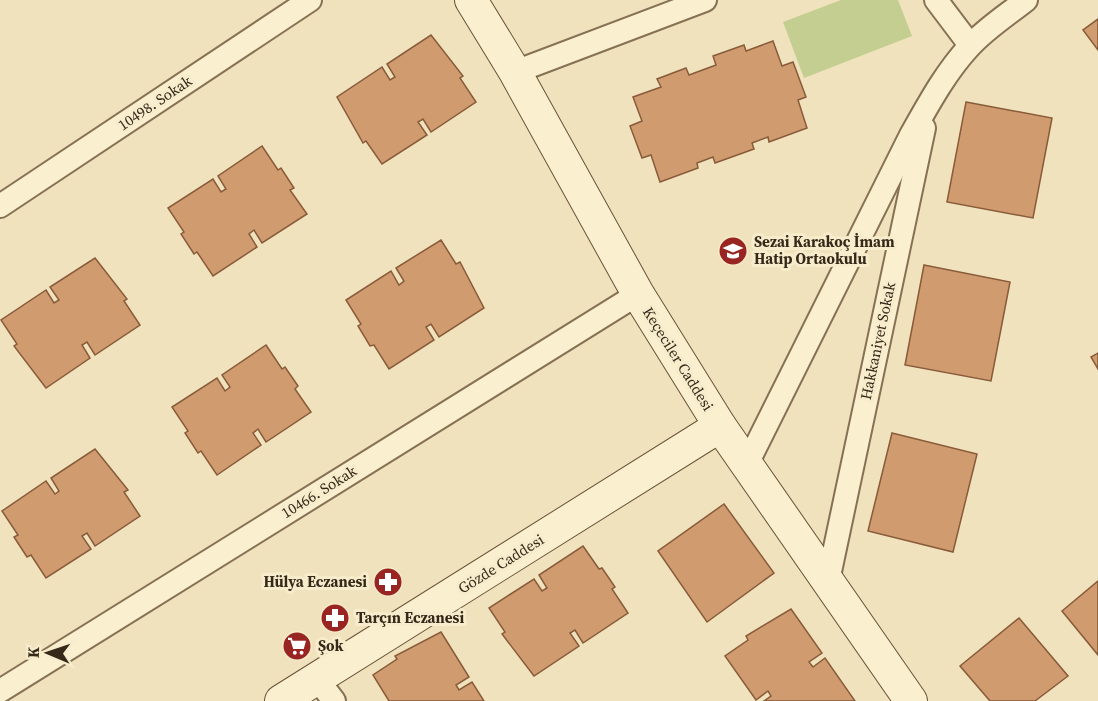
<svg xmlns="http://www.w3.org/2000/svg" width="1098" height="701" viewBox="0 0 1098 701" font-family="'Source Serif 4',serif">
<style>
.green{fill:#c4ce90}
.building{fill:#d09b6f;stroke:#885b3a;stroke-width:1.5}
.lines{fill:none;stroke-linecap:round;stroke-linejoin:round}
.street-casing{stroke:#877155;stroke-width:26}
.secondary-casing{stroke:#695238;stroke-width:34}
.street{stroke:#faefcf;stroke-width:22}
.secondary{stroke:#faefcf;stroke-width:32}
.labels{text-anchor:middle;stroke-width:6;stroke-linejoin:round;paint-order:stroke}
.street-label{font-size:15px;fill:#36291a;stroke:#f7eccb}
.poi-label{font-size:15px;font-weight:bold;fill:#36291a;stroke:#f7eccb;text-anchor:start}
</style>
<rect width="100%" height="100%" fill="#f0e2bc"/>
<!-- green -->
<path class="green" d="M841,0H898L912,36L804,78L783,22Z"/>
<!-- building -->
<g class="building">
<path d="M1098,19V50L1083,30Z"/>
<path d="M431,35L463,76L460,78L476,102L431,132L423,119L418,122L427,135L382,164L366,141L363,143L337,97L382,67L390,80L395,77L387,64Z"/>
<path d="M773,41L782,66L793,62L806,97L798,100L807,128L769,142L768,137L752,143L754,149L715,163L713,157L697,163L698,168L660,182L651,155L642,158L630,126L642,121L633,97L661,87L657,79L686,68L689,75L716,65L713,56L744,45L746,51Z"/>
<path d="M966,102L1052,118L1033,218L947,202Z"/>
<path d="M262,146L278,170L281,168L294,188L290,190L307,214L262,243L254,230L249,234L257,247L213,276L197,252L194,254L181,234L184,232L168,208L213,179L221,192L226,189L218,176Z"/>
<path d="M441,240L456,264L460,262L484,308L439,337L431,324L426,327L434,340L389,369L374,345L370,346L358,326L361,324L346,300L391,271L399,285L404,281L396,268Z"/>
<path d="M95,258L127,299L124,301L140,325L95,355L87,342L82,345L90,358L46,388L14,346L17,344L1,320L46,290L54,303L59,300L50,287Z"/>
<path d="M924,265L1010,282L991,381L905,365Z"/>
<path d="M266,345L282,369L285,367L298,386L295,389L311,412L266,442L258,429L253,433L261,445L217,475L201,451L198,453L185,433L188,431L172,407L217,378L225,391L230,387L222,375Z"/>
<path d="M1098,353V369L1091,357Z"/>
<path d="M892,433L977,454L953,552L868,531Z"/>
<path d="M95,449L128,490L124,492L140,516L95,546L87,533L82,536L91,549L46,578L31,555L27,557L14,537L18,535L2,511L46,481L55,494L59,491L51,478Z"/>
<path d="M724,504L774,573L707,622L658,551Z"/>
<path d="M583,546L599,569L602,568L615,587L612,589L628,613L583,643L575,630L570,633L579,646L534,676L502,634L505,632L489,608L534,579L542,591L547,588L539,575Z"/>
<path d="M1098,581V655L1062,611Z"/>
<path d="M791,609L822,653L809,662L813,667L825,658L855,701H764L771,696L768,691L756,700L725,656L748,640L746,636Z"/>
<path d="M1019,618L1068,676L1035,701H990L960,666Z"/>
<path d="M441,632L469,677L456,685L459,690L472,682L484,701H389L373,675L397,659L395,656Z"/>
</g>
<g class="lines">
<!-- street casing -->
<g class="street-casing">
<g id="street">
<path d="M936,0L970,45"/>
<path d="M515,72L705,0"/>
<path d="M0,206L310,0"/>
<path d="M747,464L911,135C928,105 945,73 969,47C985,29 1007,15 1026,0"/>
<path d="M828,581L924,128"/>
<path d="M317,679L334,701"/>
<path d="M0,691L638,294"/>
</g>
</g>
<!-- secondary casing -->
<g class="secondary-casing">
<g id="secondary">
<path d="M471,0L515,72L638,294L720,426L911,701"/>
<path d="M281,701L720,426"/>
</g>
</g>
<!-- street -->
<use href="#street" class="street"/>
<!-- secondary -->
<use href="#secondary" class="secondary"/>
</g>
<!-- icons -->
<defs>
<g id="school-disc" transform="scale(1.5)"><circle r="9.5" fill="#992522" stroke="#f7eccb"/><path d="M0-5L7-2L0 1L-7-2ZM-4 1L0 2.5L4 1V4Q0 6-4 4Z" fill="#fff"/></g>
<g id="pharmacy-disc" transform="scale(1.5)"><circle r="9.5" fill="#992522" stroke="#f7eccb"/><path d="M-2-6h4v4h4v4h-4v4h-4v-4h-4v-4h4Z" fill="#fff"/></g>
<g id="supermarket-disc" transform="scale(1.5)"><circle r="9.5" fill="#992522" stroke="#f7eccb"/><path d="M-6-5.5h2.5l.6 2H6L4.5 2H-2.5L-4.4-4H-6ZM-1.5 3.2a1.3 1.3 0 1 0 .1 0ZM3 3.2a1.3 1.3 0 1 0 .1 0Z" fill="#fff"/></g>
</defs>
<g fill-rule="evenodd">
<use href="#school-disc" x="733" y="251"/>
<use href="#pharmacy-disc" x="388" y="582"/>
<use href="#pharmacy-disc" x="335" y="618"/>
<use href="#supermarket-disc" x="297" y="646"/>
</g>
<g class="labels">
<!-- street labels -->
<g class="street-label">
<text transform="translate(155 103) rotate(-34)" y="5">10498. Sokak</text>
<text transform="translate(878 341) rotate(-78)" y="5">Hakkaniyet Sokak</text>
<text transform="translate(678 359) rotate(58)" y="5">Keçeciler Caddesi</text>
<text transform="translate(319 492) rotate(-32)" y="5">10466. Sokak</text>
<text transform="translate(501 564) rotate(-32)" y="5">Gözde Caddesi</text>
</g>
<!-- poi labels -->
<g class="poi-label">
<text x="754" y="247">Sezai Karakoç İmam<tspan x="754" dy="17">Hatip Ortaokulu</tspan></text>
<text x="367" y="587" text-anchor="end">Hülya Eczanesi</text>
<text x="356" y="623">Tarçın Eczanesi</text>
<text x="318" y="651">Şok</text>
</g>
</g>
<!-- north arrow -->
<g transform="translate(48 653) rotate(272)" stroke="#f7eccb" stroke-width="4.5" paint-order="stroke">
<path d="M0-4.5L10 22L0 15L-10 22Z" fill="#36291a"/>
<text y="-9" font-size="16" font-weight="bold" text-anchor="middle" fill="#36291a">K</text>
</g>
</svg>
